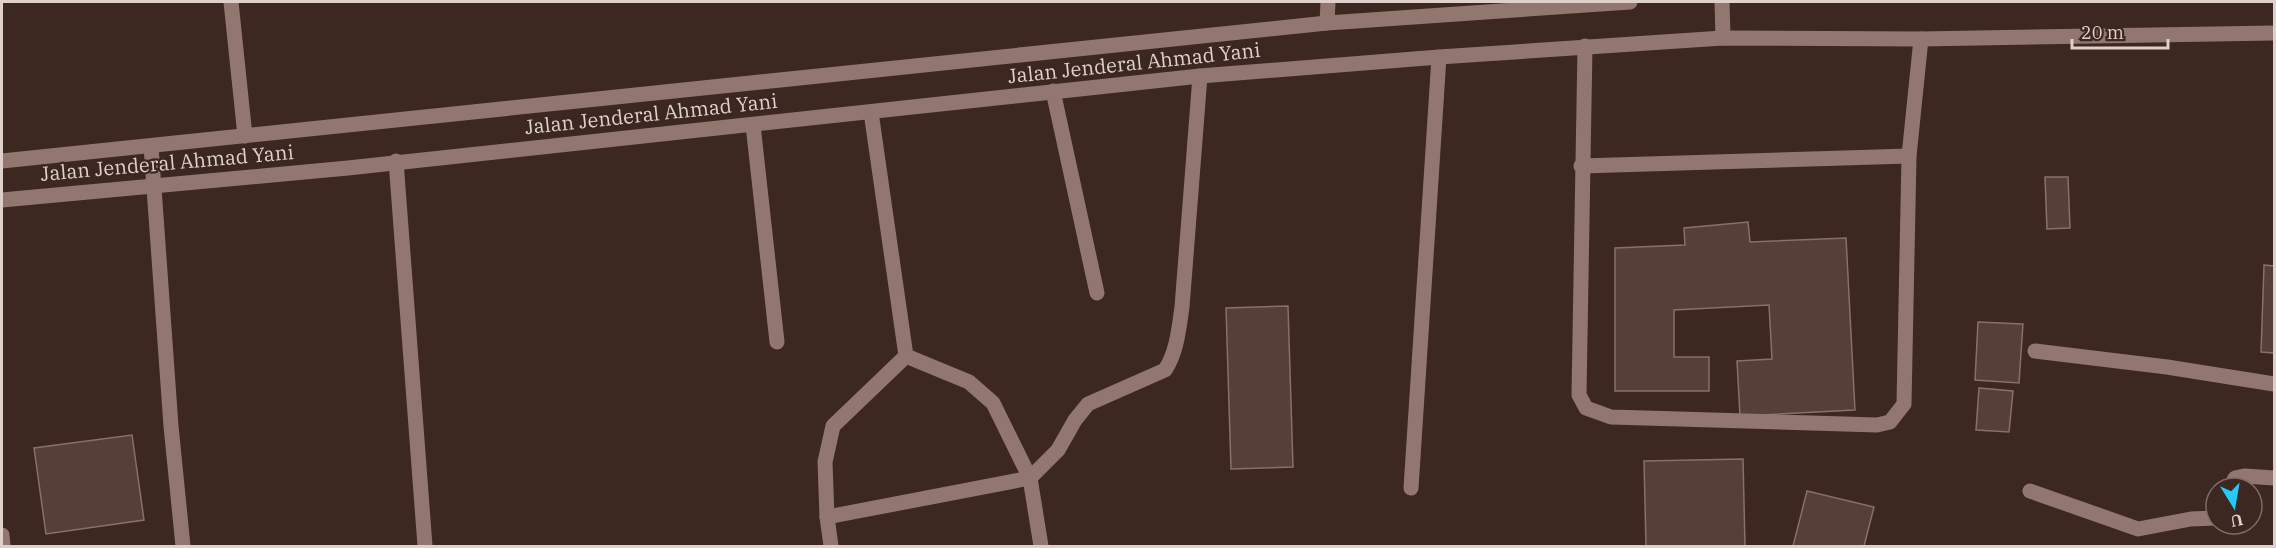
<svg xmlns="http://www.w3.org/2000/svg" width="2276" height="548" viewBox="0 0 2276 548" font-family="'IBM Plex Serif',serif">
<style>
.building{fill:#573f39;stroke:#8a6f68;stroke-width:1.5}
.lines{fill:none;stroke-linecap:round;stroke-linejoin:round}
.lane{stroke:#927770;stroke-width:15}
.street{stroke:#927770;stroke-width:15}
.secondary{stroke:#927770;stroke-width:15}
.labels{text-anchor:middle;stroke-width:4.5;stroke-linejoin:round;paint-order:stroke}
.street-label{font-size:20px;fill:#dfd0cc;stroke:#3d2721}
</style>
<rect width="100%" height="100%" fill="#3d2721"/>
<!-- building -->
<g class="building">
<path d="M2045,177H2068L2070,228L2047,229Z"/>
<path d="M1748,222L1750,242L1846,238L1855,410L1740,416L1737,361L1772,359L1769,305L1674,310V357H1709V391H1615V248L1685,245L1684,228Z"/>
<path d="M2264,265L2274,266V353L2261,352Z"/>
<path d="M1288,306L1293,467L1231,469L1226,308Z"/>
<path d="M1978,322L2023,324L2019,383L1975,380Z"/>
<path d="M1979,388L2013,391L2009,432L1976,430Z"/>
<path d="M132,435L144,520L46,534L34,448Z"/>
<path d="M1743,459L1745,546H1646L1644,461Z"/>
<path d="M1807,491L1874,507L1864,546H1793Z"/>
</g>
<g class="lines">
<!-- lane -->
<g class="lane">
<path d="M1327,23L1328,2"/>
<path d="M1585,46L1579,395L1586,408L1611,417L1877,425L1890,422L1904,404L1909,156L1921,39"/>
<path d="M1053,91L1097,293"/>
<path d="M871,112L906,356L969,382L993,403L1030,478L1041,546"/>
<path d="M1581,166L1909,156"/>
<path d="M1411,488L1439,57"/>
<path d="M827,517L1030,478L1058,450L1075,420L1088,404L1165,370C1177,352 1179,328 1182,307L1200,76"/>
<path d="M831,546L827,517L825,462L833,426L906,356"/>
</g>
<!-- street -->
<g class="street">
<path d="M231,2L245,136"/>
<path d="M753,125L777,342"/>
<path d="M151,146L171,426L183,546"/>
<path d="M396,161L425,546"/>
<path d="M2035,351L2167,367L2274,384"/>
<path d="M2230,488L2235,478L2244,476L2274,478"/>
<path d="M2030,491L2138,529L2191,519L2216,518"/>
<path d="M2,535L3,546"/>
</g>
<!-- secondary -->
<g class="secondary">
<path d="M1722,2L1723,38"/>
<path d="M2,161L1327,23L1630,2"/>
<path d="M2,200L348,168L1200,76L1439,57L1723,38L1921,39L2274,33"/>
</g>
</g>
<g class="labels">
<!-- street labels -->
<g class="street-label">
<text transform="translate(1134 63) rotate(-6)" y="7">Jalan Jenderal Ahmad Yani</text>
<text transform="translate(651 114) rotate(-6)" y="7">Jalan Jenderal Ahmad Yani</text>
<text transform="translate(167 163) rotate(-5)" y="7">Jalan Jenderal Ahmad Yani</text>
</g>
</g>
<!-- border -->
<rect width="2276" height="548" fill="none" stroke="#dfd0cc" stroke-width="6"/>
<!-- north arrow -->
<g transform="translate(2234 506) rotate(169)"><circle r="28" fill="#3d2721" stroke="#7e6b65" stroke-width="1.5"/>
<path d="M0-4.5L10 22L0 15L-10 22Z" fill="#25c9fe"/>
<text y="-9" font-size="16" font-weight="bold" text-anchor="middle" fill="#dfd0cc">U</text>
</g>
<!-- scale -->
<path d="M2072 39v9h96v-9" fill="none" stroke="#dfd0cc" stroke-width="3"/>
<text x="2081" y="39" font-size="18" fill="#dfd0cc" stroke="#3d2721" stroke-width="4.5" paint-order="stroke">20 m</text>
</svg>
